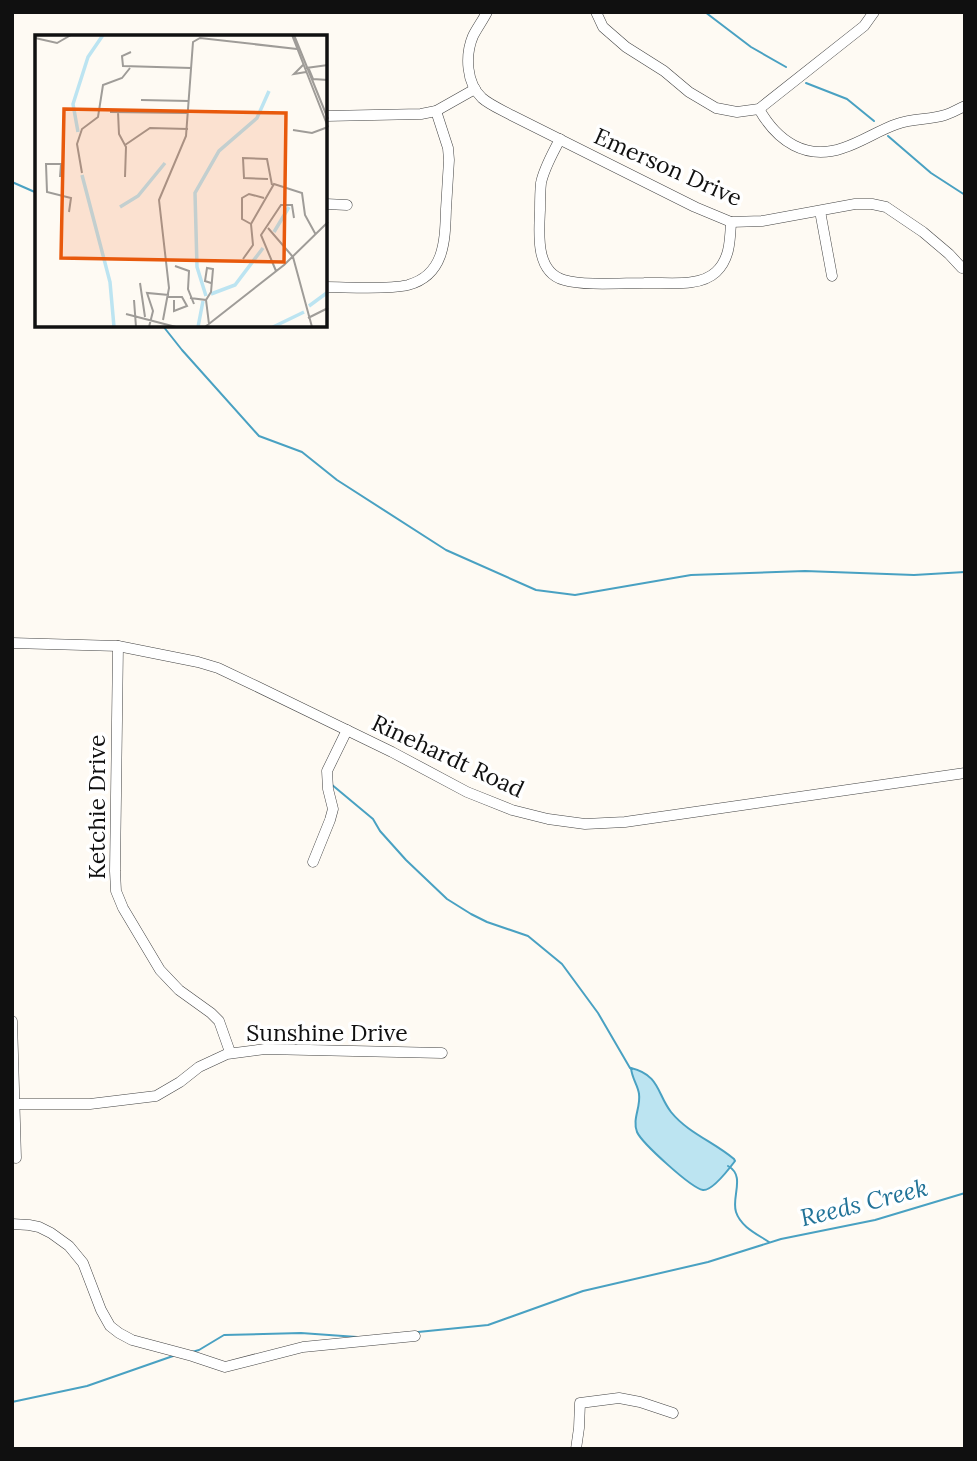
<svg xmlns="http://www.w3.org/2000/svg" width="977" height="1461" viewBox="0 0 977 1461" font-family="Lora,serif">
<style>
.water{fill:#bce4f1;stroke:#49a1c2;stroke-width:2}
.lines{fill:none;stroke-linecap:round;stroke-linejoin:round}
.stream{stroke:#49a1c2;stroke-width:2}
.minor-casing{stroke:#434343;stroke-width:11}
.minor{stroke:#fff;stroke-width:10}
.labels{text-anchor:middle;stroke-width:7;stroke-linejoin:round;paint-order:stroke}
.street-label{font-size:23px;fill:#101010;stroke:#fff}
.water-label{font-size:24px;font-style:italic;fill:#227398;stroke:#fff}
.inset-river{fill:none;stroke:#bce4f1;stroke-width:3.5}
.inset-road{fill:none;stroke:#9f9c98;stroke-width:2}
.view{fill:#e8590c;fill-opacity:0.15;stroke:#e8590c;stroke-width:3.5}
.inset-edge{fill:none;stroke:#101010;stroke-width:3.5}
</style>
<rect width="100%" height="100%" fill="#fefaf3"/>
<!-- water -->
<path class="water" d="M631,1068C660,1075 657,1094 671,1112C688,1133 714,1142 734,1159L735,1161C729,1169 712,1191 703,1190C691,1188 642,1143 637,1132C632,1119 641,1107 639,1094C638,1085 632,1079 631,1068Z"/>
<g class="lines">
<!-- stream -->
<g class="stream">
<path d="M705,12L751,47L786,67"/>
<path d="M806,83L847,99L874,121"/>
<path d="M888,136L931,173L965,195"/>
<path d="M12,182L37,193"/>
<path d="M163,326L182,350L259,436L302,452L337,480L446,550L536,590L575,595L691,575L805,571L914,575L965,572"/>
<path d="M331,784L373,819L380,831L406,860L447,899L471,914L487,922L528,936L562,964L598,1013L630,1068L632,1069"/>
<path d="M728,1166C746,1176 731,1197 736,1212C741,1227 757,1234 769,1242"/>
<path d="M418,1332L488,1325L583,1291L708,1262L781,1239L875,1220L965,1193"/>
<path d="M192,1352L199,1350L224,1335L301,1333L357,1337"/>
<path d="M12,1402L87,1386L173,1356"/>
</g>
<!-- minor casing -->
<g class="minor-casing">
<g id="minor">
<path d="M487,12C483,20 477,28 473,36C465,55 466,83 482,98C490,105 502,110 511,115L695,207L731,222L762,221L855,204H872L886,207L923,232L949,254L962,268"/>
<path d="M596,12L603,27L626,47L664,71L689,92L716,108L737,112L759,109L864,26L874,12"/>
<path d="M759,109C777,141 806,161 843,148C862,142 879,130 897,124C913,118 930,120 945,115C952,113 958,109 965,106"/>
<path d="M326,116L421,114L436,111L475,89"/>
<path d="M560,139C553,153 544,168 541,183C540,192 540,201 540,210C539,233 535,272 564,280C584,286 622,283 644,283C666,282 699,288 716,272C730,259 730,240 731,222"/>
<path d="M326,204L347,205"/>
<path d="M820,211L832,276"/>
<path d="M326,287C348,287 387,290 408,285C445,275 445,240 446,209C447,192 448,176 449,160L448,148L436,111"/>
<path d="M12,643L118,646L198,662L218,668L256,686L392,752L467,792L512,810L548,819L585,824L625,822L965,773"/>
<path d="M118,646L115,871L116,891L123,908L160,970L179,990L211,1013L219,1021L230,1052"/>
<path d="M313,862L330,820L333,809L328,789L327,771L347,730"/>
<path d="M12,1021L16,1158"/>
<path d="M15,1104H90L156,1096L180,1082L199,1067L227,1054L265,1049L442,1053"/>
<path d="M12,1224L29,1225L39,1227L51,1233L69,1246L83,1263L101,1310L110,1326L119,1333L132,1340L192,1356L225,1367L303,1347L415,1336"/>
<path d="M576,1449L579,1428L580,1403L619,1398L640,1402L673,1413"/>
</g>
</g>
<!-- minor -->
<use href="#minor" class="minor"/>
</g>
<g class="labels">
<!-- street labels -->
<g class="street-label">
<text transform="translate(668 167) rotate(24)" y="8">Emerson Drive</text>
<text transform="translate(448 756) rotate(25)" y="8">Rinehardt Road</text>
<text transform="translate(97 807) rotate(-90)" y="8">Ketchie Drive</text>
<text x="327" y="1041">Sunshine Drive</text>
</g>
<!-- water labels -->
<g class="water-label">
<text transform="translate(864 1203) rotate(-14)" y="8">Reeds Creek</text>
</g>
</g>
<!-- overview -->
<g transform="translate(35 35)">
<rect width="292" height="292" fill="#fefaf3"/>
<path class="inset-river" d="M43,97L38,69L53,22L68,0M47,140L75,247L79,292M85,172L103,161L130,128M239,197L254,172M176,259L200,250L228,213M171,261L162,232L160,158L184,116L222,83L234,56M274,271L293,257M163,292L168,266M238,292L269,277"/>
<path class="inset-road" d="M257,0L293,92M259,0L293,84M0,3L22,8L36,0M96,17L87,21L88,31L156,33M268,30L259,39L271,37M273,32L278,44L293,45M271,33L293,30M106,65L154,66M75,77L153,78M83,77L84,99L91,112L90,142M258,95L277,98L293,92M90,110L115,93L153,94M47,138L42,109L47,94L63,82L68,50L87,43L95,33M25,142L26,129H11L12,157L36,163L34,177M233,144L209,143L208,123L232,124L237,150M216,189L207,184V163L214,159L229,163M233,193L258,222M258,222L277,292M208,224L218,210L216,189L239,149L267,158L270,180L281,200M140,231L154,236L153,254L159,269M241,236L226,200L246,170H257L259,183M105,248L110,282M133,262H147L152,271L139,276V265M155,263L171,265L174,289M99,265L101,292M171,265L176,257L178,234L172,233L170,246L176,248M91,279L141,292M273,283L293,273M128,285L134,253L124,165L151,101L158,7L165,3L262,14M114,292L118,276L112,258L134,260M170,292L249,230L293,187"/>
<path class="view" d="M29,74L251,78L249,227L26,223Z"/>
<rect width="292" height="292" class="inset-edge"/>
</g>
<!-- border -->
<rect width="977" height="1461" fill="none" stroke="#101010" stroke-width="28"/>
</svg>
